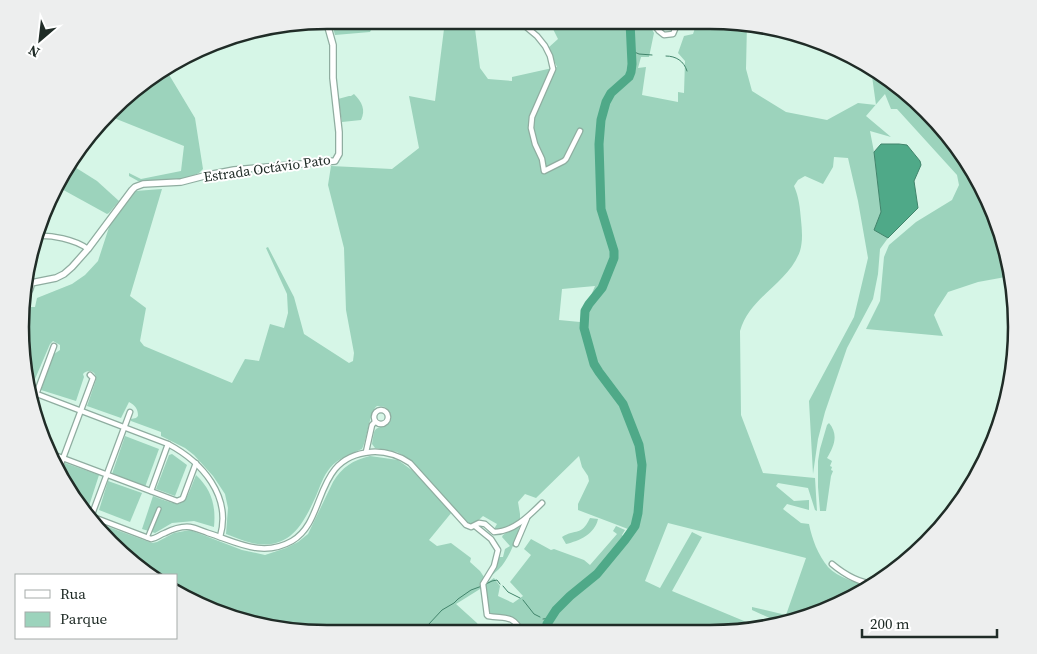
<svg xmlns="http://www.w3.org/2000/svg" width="1037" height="654" viewBox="0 0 1037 654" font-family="'Source Serif 4',serif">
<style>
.green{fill:#9cd3bc;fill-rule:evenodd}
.water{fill:#4fa988;stroke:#41846b}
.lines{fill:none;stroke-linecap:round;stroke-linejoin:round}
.stream{stroke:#41846b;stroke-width:1}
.river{stroke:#4fa988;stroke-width:9}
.pedestrian-casing{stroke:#8fada0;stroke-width:5.5}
.minor-casing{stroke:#8fada0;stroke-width:7}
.tertiary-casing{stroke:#8fada0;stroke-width:8}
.pedestrian{stroke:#fff;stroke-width:3}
.minor{stroke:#fff;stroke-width:4.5}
.tertiary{stroke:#fff;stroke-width:5.5}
.labels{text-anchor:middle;stroke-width:4;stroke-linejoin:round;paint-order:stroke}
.street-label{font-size:14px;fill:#202c27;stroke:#fff}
.rim{fill:none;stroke:#202c27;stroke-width:2.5}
</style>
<rect width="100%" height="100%" fill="#d6f6e7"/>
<!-- green -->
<g class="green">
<path d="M331,20H371L372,28L370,32L335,35Z"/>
<path d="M445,21H474L480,68L488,79L512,81V77L557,67L548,48L558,39L549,21L648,22L654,33L649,57H641L638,68L646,67L642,95L678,102V92L684,93L685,61L678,53L684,36L693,34L697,22L747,23L746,69L752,91L786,112L827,120L858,103L876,105L871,69L897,84L976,174L1011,276L978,282L948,292L937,309L934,315L943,336L866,329L880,301L884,257L889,245L916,222L952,200L959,185L957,175L897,109H891L885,94L866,116L891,137L870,131L874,152L881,213L874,230L888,238L880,249L878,274L873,299L847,348L825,412L818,439L813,474L809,401L854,317L868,258L858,201L848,158L834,157L833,167L823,184L805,176L798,180L794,186C799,197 800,208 801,220C802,230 803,241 800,251C789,283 750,296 740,331L741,415L763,473L815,478L817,511L815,510L808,488L778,483L776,486L794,501L809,500V510L787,504L783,509L801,523L809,524C812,539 818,555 828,567C838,578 856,582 870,587L846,602L776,621L752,610V607L786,615L806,558L668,523L645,581L660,588L692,532L702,537L672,591L756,626L730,633L524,632C513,613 509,616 489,614L485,584L494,578L500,586L498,596L513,603L523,596L510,582L531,555L524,549L531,539L551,550L554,549L584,560L590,565L617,534L613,531L616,526L625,530L622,535L623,536L628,529L578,510V504L589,481L588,476L582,467L579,456L536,498L525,494L518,502L520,514V520L506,528L497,531L494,529L497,524L483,516C476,523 473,527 464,520L412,461L397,452L375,448L372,444C375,429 372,429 387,425L390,420L391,414L385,407C383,407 379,406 377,406C370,410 367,440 362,449C351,454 338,458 330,468C323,476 320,487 316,496C303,525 289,551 252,543C243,541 235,537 226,534L228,508L225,494L213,476L194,455L185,448L161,436V432L131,421V419L136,418L138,416C138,409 135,405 129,402L121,418L87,406L96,380C97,372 89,368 83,374L84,377L76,401L41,390L54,354L60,350V345L53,341L50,344L32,386L28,385L21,312L23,307H35L37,298L72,284L85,275L98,261L112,218L135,191L162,189L130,296L146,308L140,341L144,346L232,383L245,359L259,361L270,324L284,328L288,313L287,294L266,248L268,247L294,297L304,334L349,363L353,361L354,353L346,310L344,248L328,185L331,166L392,169L419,148L409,96L435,101ZM595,286L580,322L559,320L562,289Z"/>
<path d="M165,68L195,118L203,169L199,173L190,177L174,181H138L129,176V173L141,179L181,171L184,146L109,116L156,72Z"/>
<path d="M354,94C362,102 366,110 361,120L342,122L338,99L349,96H351Z"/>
<path d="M70,164L97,181L119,201L109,213L107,214L58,187Z"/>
<path d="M829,423C839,435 834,446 827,458L832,461L830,466L832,467L831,470L833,471L831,476L826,511H820L818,487V461L820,449L827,425Z"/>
<path d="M125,436L159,449L145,487L112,474Z"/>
<path d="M172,454L187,465L175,496L156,489L169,455Z"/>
<path d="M370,456L398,460L413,471L452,512L429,540L437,546L451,543L471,558L470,562L480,571L484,577L480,586V589L456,604L477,623L482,632L287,631L209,611L176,591V575H148L140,570L95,522L152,543L157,542L174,533L190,530L242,550L265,555L286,548L298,542L308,534L333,482C342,467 353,460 370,456Z"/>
<path d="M65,463L99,475L89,506L85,509C71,502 67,487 61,474Z"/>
<path d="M196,475C212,490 216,506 214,527L194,521L172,523L155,533L142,529L153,496C187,509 183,507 196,475Z"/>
<path d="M108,481L142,493L130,522L99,510Z"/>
<path d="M590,518L598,519C595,534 579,541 566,544L562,537C576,528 581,537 590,518Z"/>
<path d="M520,523C518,536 509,559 499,569C496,572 493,574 490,577L498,557H503L505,549L510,546L502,537L503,535Z"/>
</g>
<!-- water -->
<path class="water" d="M881,144H899L907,145L920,161L921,165L914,181L918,208L888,238L874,230L881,212L874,152Z"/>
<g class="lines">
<!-- stream -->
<g class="stream">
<path d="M632,51L639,54L652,55"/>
<path d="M666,56C676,56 684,61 687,71"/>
<path d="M138,568L141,571"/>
<path d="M486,584L492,581L497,580L500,584"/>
<path d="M503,586L508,592L520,598"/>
<path d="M191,600L199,603L201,606"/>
<path d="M523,600L534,614L540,617"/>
<path d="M543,619L551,618"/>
<path d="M419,632L428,625L442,610L454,603L458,599L471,590L482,586"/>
</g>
<!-- river -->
<path class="river" d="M545,633L547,624L556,610L570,596L597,574L625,540L635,526L638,513L642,465L639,445L623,404L599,372L594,364L584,328L585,311L589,304L602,288L614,258V251L601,209L599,144L601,120L606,102L611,93L629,77L631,72L632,64L630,22"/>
<!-- pedestrian casing -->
<g class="pedestrian-casing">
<path id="pedestrian" d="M147,538L159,509"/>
</g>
<!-- minor casing -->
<g class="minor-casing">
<g id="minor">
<path d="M519,21L537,36L545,46L550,56L553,69L532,117L531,128L535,144L542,159L544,171L564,161L566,159L580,131"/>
<path d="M652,22L659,31L664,35L673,34L678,22"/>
<path d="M35,236C52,235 74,239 88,249"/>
<path d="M29,391L168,444C202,462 232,496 220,537"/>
<path d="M31,408L54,346"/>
<circle cx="381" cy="417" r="7"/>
<path d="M366,452L372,425L375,422"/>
<path d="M52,454L177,501L182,499L183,498L196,463"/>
<path d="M59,469L93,378L90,375"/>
<path d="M151,491L168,444"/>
<path d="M88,515L151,539C157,538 159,535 165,533C173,529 181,526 190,527C196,528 202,531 208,533C237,542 262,558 292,541C328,520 312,457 371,452C386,451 398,455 410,463L466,525L471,527L479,523L485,524L494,532C513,532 529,516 542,503"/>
<path d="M91,517L130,412"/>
<path d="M475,526L491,539L498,550L494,566L483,584L487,615L488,616C506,619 512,614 522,632"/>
<path d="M516,544L527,518"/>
<path d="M832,564C844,574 859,583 875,584"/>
</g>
</g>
<!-- tertiary casing -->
<g class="tertiary-casing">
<g id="tertiary">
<path d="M31,283L56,278L64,274L72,267L88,249L132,190L135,187L143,184L181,182L208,175L234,170L335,161L339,154V132L333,78V45L326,20"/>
<path d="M23,296C32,291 33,283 27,275"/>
</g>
</g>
<!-- pedestrian -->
<use href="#pedestrian" class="pedestrian"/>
<!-- minor -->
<use href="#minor" class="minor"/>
<!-- tertiary -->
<use href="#tertiary" class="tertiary"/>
</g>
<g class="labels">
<!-- street labels -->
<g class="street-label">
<text transform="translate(267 168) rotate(-8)" y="5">Estrada Octávio Pato</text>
</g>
</g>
<!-- crop -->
<path d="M0 0H1037V654H0ZM327 29H710A298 298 0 0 1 1008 327V327A298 298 0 0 1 710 625H327A298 298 0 0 1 29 327V327A298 298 0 0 1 327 29Z" fill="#edeeee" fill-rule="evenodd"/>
<path class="rim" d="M327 29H710A298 298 0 0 1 1008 327V327A298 298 0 0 1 710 625H327A298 298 0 0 1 29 327V327A298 298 0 0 1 327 29Z"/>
<!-- legend -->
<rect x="15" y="574" width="162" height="65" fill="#ffffff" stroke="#a6aba9"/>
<rect x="25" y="590" width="25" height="8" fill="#ffffff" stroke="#a6aba9"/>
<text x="60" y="599" font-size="15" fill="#202c27">Rua</text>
<rect x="25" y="612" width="25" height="15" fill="#9cd3bc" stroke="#a6aba9"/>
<text x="60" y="624" font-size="15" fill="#202c27">Parque</text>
<!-- north arrow -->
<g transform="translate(40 40) rotate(208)" stroke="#ffffff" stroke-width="4" paint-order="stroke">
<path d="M0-4L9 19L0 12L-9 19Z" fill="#202c27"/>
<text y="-8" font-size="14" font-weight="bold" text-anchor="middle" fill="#202c27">N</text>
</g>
<!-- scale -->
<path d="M862 629v8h135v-8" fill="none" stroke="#202c27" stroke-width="2.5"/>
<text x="870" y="629" font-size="15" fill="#202c27" stroke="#ffffff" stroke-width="4" paint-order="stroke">200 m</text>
</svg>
